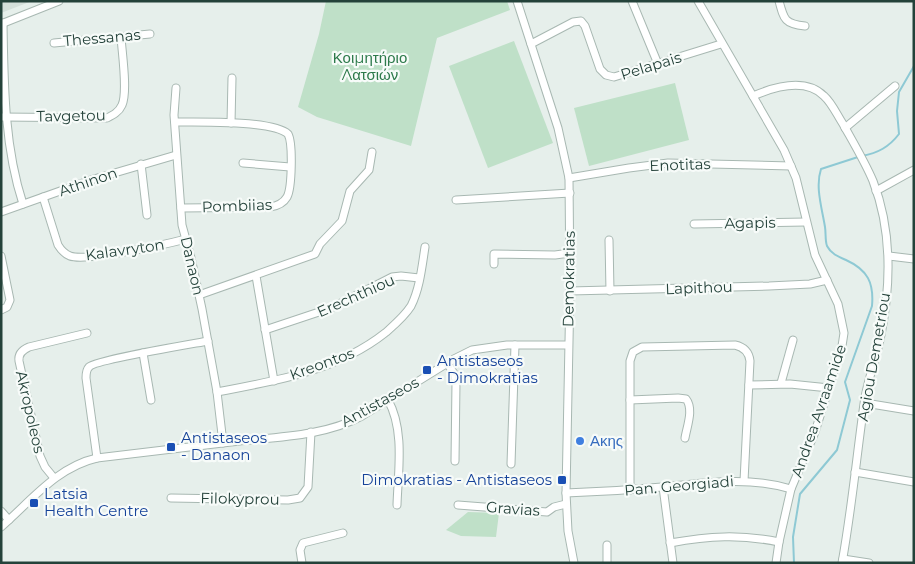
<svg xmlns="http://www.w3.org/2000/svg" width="915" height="564" viewBox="0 0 915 564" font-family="Montserrat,sans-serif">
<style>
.built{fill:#d4dfda}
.green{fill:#bfe0c8}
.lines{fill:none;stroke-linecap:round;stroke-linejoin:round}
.stream{stroke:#8ec9d4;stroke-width:2}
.street-casing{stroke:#a8b8b2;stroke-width:9}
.street{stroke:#fff;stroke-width:7}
.transit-dot{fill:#1a4fb4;stroke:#f7fbf9;stroke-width:2}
.shop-dot{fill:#3f7fe0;stroke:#f7fbf9;stroke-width:2}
.labels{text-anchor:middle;stroke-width:4.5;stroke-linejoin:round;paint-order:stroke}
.street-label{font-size:15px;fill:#24423a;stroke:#f7fbf9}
.park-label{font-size:15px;fill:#2d7a4b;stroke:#f7fbf9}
.transit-label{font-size:15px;fill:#164399;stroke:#f7fbf9;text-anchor:start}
.shop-label{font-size:15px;fill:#366cbe;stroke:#f7fbf9;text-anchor:start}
</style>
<rect width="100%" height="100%" fill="#e6efeb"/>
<!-- built -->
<path class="built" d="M1,1H32L1,13Z"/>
<!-- green -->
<g class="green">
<path d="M326,1H507L510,10L437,38L411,146L317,117L298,107L319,34Z"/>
<path d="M514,41L553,143L488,168L449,66Z"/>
<path d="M675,83L689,140L589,166L574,108Z"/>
<path d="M468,512L499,513L496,537L461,536L446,530Z"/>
</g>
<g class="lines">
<!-- stream -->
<g class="stream">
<path d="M862,156C878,153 889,147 899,134L897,111L899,92L914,66"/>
<path d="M794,563L793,537L800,494L837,450L850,400L845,382L872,306C874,283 868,270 846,260C839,257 831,254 827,246C825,241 826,233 825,227C822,208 815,187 821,169L858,157"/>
</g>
<!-- street casing -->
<g class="street-casing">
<g id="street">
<path d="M517,1L558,128L569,178L570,291L566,493L568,531L574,563"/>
<path d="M632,1L658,64"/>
<path d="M698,1L784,150L796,178L815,255L838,304L844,333L842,346L815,432L791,489L779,542L776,563"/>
<path d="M779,1C784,20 785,24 805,26"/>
<path d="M3,23C4,83 4,146 23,204"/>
<path d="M1,24L59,1"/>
<path d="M54,43L150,34"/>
<path d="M531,44L573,22L581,21L585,26L600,69L606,75L614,77L721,44"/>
<path d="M176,88L174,115L182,225L191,258L202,309L217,392L223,443"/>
<path d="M753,96C774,87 805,77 824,96C832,103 837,115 843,124C853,142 865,162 873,181C892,230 891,284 881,335C877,356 869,376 865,397C857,452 852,508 842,563"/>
<path d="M1,117L107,118C113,115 119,112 122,105C128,92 122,53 121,37"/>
<path d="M175,122C198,122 273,120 288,134C293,143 292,188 287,197C283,204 277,206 270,207L181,208"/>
<path d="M231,123L232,78"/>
<path d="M845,128L895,86"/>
<path d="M243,163L290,167"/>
<path d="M141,164L147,215"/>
<path d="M569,178L629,168L668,163L791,166"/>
<path d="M876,191L914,170"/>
<path d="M43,197L58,245C61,250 65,254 70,256C86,262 167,244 186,239"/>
<path d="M456,200L570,193"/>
<path d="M1,212L94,179L176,155"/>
<path d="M694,224L806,222"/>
<path d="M609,240L610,291"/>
<path d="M1,256L10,300L7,307L1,310"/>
<path d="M889,256L914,259"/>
<path d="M494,264V254L555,255L570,253"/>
<path d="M256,276L274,381"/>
<path d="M570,291L769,286L810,284L827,280"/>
<path d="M199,295L315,254L320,244L342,221L350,191L369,170L372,152"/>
<path d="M265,330L331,308L392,277L401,276L419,278"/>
<path d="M143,353L151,400"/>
<path d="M447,363L455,375L456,382L455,461"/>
<path d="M781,383L793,340"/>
<path d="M749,385L790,384L829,388"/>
<path d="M217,392C275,381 337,371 385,333C394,325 404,317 411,306C420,288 422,266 425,247"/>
<path d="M388,400C405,430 398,472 397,505"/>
<path d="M630,400L678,398L686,399C694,409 687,426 685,438"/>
<path d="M865,403L914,411"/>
<path d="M97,458L86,378C86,374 86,370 89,367C95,360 192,344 208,341"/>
<path d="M511,464L515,345"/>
<path d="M855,472L914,482"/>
<path d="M54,478L45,467L40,456L19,361C18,354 22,350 29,347L87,333"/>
<path d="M663,487L673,563"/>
<path d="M630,490V361L633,352L642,347L735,345C744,347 749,352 750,361L744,481"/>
<path d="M566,493C598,492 630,490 662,487C706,483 748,476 791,489"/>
<path d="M171,498L288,500L300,498L308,487L311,432"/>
<path d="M458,505L547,512L554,507L566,504"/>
<path d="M1,511L9,520"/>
<path d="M1,527C31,501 57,467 97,458C142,453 186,447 231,442C274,437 323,437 362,416L454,359L472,350L507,345H568"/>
<path d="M670,543C709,536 740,534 779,542"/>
<path d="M607,545V563"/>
<path d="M843,559L869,563"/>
<path d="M302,563L300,550L303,543L343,533"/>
</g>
</g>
<!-- street -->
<use href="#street" class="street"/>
</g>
<!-- markers -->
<g class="transit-dot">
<rect x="422" y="365" width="10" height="10" rx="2.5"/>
<rect x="166" y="442" width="10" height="10" rx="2.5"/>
<rect x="557" y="475" width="10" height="10" rx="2.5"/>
<rect x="29" y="498" width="10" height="10" rx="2.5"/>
</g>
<circle class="shop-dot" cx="580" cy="441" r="5"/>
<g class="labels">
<!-- street labels -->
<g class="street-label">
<text transform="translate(102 38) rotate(-5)" y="5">Thessanas</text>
<text transform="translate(651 66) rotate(-17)" y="5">Pelapais</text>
<text transform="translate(71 116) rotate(-1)" y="5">Tavgetou</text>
<text transform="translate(680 165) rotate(-2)" y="5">Enotitas</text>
<text transform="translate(88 182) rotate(-19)" y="5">Athinon</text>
<text transform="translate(237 206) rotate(-2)" y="5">Pombiias</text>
<text transform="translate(750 223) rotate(-1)" y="5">Agapis</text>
<text transform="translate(125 250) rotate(-8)" y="5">Kalavryton</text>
<text transform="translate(192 266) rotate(77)" y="5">Danaon</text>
<text transform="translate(569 279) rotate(-89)" y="5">Demokratias</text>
<text transform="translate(699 288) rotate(-2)" y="5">Lapithou</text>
<text transform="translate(356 296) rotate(-24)" y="5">Erechthiou</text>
<text transform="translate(874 357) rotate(-80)" y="5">Agiou Demetriou</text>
<text transform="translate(322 364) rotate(-20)" y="5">Kreontos</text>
<text transform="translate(380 402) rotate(-29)" y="5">Antistaseos</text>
<text transform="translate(819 411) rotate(-71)" y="5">Andrea Avraamide</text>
<text transform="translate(30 412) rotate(77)" y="5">Akropoleos</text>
<text transform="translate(679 486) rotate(-5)" y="5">Pan. Georgiadi</text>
<text transform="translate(240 499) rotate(1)" y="5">Filokyprou</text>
<text transform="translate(513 509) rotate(4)" y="5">Gravias</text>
</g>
<!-- park labels -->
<g class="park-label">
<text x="370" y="63">Κοιμητήριο<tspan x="370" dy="17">Λατσιών</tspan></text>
</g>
<!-- transit labels -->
<g class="transit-label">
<text x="437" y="366">Antistaseos<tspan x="437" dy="17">- Dimokratias</tspan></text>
<text x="181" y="443">Antistaseos<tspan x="181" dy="17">- Danaon</tspan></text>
<text x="552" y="485" text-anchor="end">Dimokratias - Antistaseos</text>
<text x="44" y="499">Latsia<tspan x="44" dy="17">Health Centre</tspan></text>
</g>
<!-- shop labels -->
<g class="shop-label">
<text x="590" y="446">Ακης</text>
</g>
</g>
<!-- border -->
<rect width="915" height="564" fill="none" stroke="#24423a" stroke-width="5"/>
</svg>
